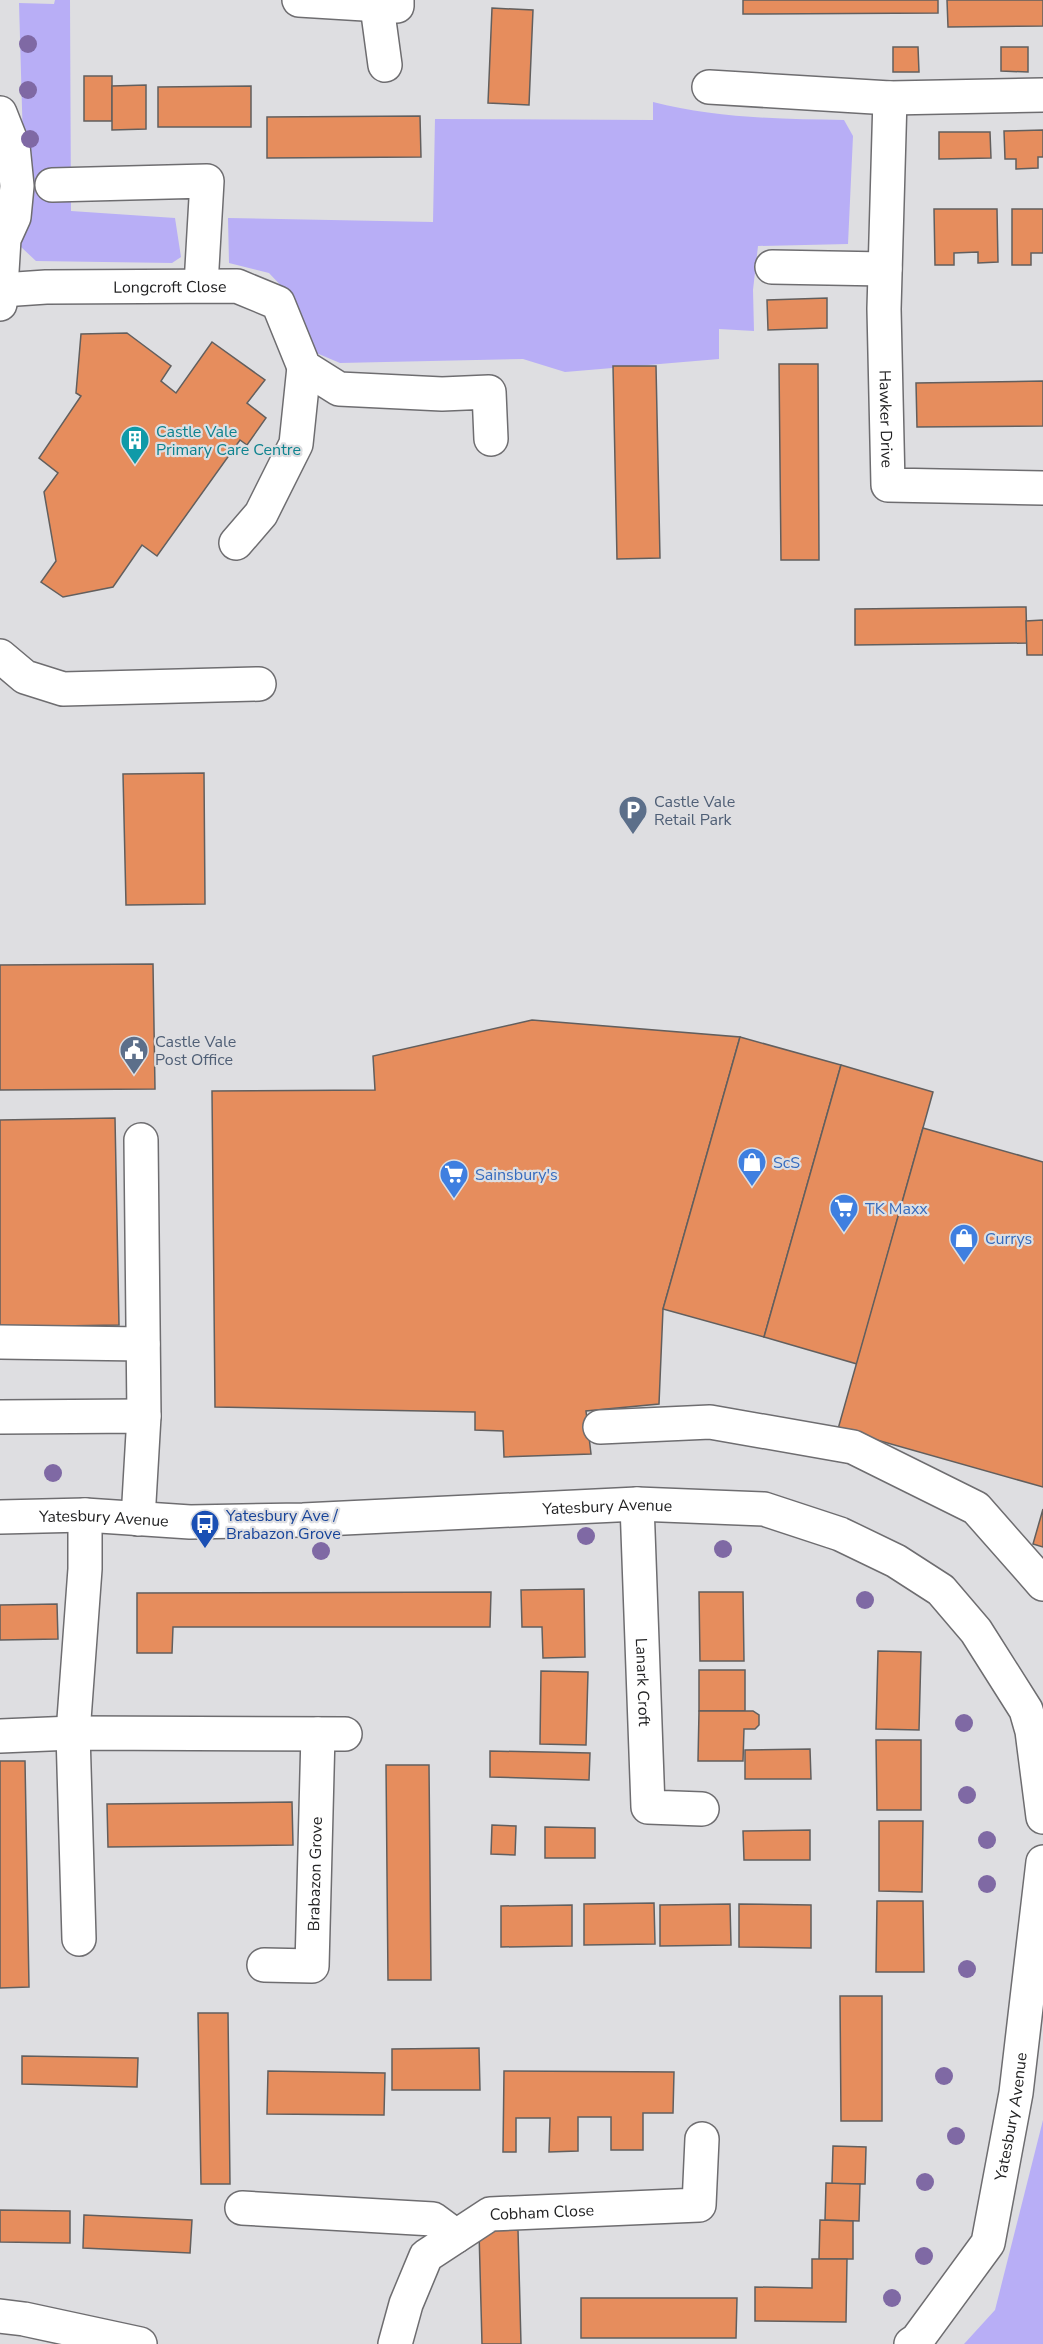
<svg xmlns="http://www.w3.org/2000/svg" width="1043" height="2344" viewBox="0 0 1043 2344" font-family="'Nunito Sans',sans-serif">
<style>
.green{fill:#b8aef6}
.building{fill:#e68d5d;stroke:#625f5e;stroke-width:1.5}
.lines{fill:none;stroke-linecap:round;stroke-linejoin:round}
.minor-casing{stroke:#6e6d70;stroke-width:36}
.minor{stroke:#fff;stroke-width:33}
.tree{fill:#7f69a4}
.labels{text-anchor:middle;stroke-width:4.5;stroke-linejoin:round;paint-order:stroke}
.street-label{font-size:16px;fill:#232324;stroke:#dedee1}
.culture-label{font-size:16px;fill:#0d838f;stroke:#dedee1;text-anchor:start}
.service-label{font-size:16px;fill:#4e5e75;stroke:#dedee1;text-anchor:start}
.shop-label{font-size:16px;fill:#366cbe;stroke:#dedee1;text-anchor:start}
.transit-label{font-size:16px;fill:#164399;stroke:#dedee1;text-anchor:start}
</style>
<rect width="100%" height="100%" fill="#dedee1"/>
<!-- green -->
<g class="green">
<path d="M55,0H70L71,211L175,218L181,257L172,263L36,261L20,246L25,213L19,3L54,4Z"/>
<path d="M653,102C714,118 780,119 844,120L853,136L848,244L758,246L753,290L754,331L719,329V359L565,372L523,359L340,363L314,352L287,292L269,273L229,263L228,218L433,222L435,119L653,120Z"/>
<path d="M1043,2120V2344H964L995,2310Z"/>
</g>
<!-- building -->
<g class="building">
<path d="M743,0H938V13L743,14Z"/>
<path d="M947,0H1043V26L948,27Z"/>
<path d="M492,8L533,10L529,105L488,103Z"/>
<path d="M893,47H918L919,72H893Z"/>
<path d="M1001,47H1028V72L1001,71Z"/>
<rect x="84" y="76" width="28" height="45"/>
<path d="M146,85V129L112,130V86Z"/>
<path d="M251,86V127H158V87Z"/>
<path d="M420,116L421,157L267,158V117Z"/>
<path d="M1043,130V157H1038V168L1016,169V159H1005L1004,131Z"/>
<path d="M939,132H990L991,158L939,159Z"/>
<path d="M934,209H997L998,262L978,263V252L954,253V265H935Z"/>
<path d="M1012,209H1043V253H1031V265H1012Z"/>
<path d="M827,298V328L768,330L767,300Z"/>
<path d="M127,333L171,366L161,381L176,393L212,342L265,380L247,403L266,418L247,445L240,440L157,556L142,545L113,587L63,597L41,582L56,561L44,492L58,473L39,458L81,396L76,393L81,334Z"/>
<path d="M779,364H818L819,560H781Z"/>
<path d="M613,366H656L660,558L617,559Z"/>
<path d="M1043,381V426L917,427L916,383Z"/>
<path d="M1026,607L1027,643L855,645V609Z"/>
<path d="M1043,620V655H1027L1026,621Z"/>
<path d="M204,773L205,904L126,905L123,774Z"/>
<path d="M153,964L155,1089L0,1090V965Z"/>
<path d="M532,1020L740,1037L663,1309L659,1404L586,1411L591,1454L504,1457L503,1431L475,1430V1412L215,1407L212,1091L375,1090L373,1056Z"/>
<path d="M740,1037L841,1065L764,1337L663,1309Z"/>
<path d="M841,1065L933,1092L857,1364L764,1337Z"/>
<path d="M115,1118L119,1325L0,1327V1120Z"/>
<path d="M923,1128L1043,1162V1487L838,1429Z"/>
<path d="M1043,1509V1547L1033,1544Z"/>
<path d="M584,1589L585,1657L543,1658L542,1627H522L521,1590Z"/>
<path d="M491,1592L490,1627H173L172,1653H137V1593Z"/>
<path d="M699,1592H743L744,1661H700Z"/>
<path d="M57,1604L58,1639L0,1640V1605Z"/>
<path d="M878,1651L921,1652L919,1730L876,1729Z"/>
<rect x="699" y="1670" width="46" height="41"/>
<path d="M541,1671L588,1672L586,1745L540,1744Z"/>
<path d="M699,1711H753L759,1715V1725L755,1729H744L743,1761H698Z"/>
<path d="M876,1740H921V1810H877Z"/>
<path d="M810,1749L811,1779H745V1750Z"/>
<path d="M490,1751L590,1753L589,1780L490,1777Z"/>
<path d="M0,1761H25L29,1987L0,1988Z"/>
<path d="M386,1765H429L431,1980H388Z"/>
<path d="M292,1802L293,1845L108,1847L107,1804Z"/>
<path d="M879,1821H923L922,1892L879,1891Z"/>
<path d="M492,1825L516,1826L515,1855L491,1854Z"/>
<path d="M545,1827L595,1828V1858H545Z"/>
<path d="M810,1830V1860H744L743,1831Z"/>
<path d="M877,1901H923L924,1972H876Z"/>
<path d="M654,1903L655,1944L584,1945V1904Z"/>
<path d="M730,1904L731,1945L660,1946V1905Z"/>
<path d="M739,1904L811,1905V1948L739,1947Z"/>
<path d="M572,1905V1946L501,1947V1906Z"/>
<path d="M840,1996H882V2121H841Z"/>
<path d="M198,2013H228L230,2184H201Z"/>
<path d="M479,2048L480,2090H392V2049Z"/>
<path d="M22,2056L138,2058L137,2087L22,2084Z"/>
<path d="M268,2071L385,2073L384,2115L267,2114Z"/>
<path d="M504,2071L674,2072L673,2113H643V2150H611V2117H578V2151L549,2152L550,2118H516V2152H503Z"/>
<path d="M833,2146L866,2147L865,2184H832Z"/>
<path d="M826,2183L860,2184L859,2221L825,2220Z"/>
<path d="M0,2210L70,2211V2243L0,2242Z"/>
<path d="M84,2215L192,2220L190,2253L83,2248Z"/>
<path d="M820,2220L853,2221V2259H819Z"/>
<path d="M518,2230L521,2344H482L479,2231Z"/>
<path d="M812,2259H847L846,2322L755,2321V2287L812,2288Z"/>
<path d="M581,2298H737L736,2338H581Z"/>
</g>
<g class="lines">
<!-- minor casing -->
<g class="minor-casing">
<g id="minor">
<path d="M299,0L397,6V0"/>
<path d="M377,6L385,65"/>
<path d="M709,87L890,98L1043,95"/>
<path id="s1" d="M890,98L884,309L888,485L1043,488"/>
<path d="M0,113L13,146L17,186L14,217L4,239L0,304"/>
<path d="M52,185L207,181L201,285"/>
<path d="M772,267L885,269"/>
<path id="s2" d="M2,290L46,287L237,286L278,303L304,367L339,389L442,394L489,392L491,439"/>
<path d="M236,543L261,514L296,444L304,367"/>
<path d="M0,656L25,677L63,689L259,684"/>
<path d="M141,1140L144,1416"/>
<path d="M0,1342L143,1344"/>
<path d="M0,1417L144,1416L138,1519"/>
<path d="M600,1427L710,1422L853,1447L976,1508L1043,1584"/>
<path id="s3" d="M637,1504L648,1807L702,1809"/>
<path id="s4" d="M0,1517L85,1515L190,1522L303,1520L637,1504L764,1509L840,1534L896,1561L941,1590L976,1631L1026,1710L1032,1731L1043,1817"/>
<path d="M0,1736L73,1733L345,1734"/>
<path d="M79,1939L73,1733L85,1569V1515"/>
<path id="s5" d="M264,1965L312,1966L318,1734"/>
<path d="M242,2208L433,2219L456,2236"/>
<path d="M0,2316L24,2319L140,2344"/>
<path id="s6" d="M395,2344L406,2304L426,2256L490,2214L699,2205L702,2139"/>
<path id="s7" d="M911,2344L917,2340L988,2243L1016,2093L1043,1862"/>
</g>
</g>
<!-- minor -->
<use href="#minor" class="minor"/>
</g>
<!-- trees -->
<g class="tree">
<circle cx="28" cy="44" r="9"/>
<circle cx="28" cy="90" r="9"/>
<circle cx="30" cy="139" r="9"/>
<circle cx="53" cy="1473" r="9"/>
<circle cx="586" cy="1536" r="9"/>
<circle cx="723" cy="1549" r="9"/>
<circle cx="321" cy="1551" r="9"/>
<circle cx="865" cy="1600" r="9"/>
<circle cx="964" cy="1723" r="9"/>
<circle cx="967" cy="1795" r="9"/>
<circle cx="987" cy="1840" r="9"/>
<circle cx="987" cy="1884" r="9"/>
<circle cx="967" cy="1969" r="9"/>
<circle cx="944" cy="2076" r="9"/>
<circle cx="956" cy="2136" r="9"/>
<circle cx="925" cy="2182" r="9"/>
<circle cx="924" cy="2256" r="9"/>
<circle cx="892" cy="2298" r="9"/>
</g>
<!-- icons -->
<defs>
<g id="building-pin" transform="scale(1.5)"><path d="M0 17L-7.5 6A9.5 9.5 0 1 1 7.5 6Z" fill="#0f9aa8" stroke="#dedee1"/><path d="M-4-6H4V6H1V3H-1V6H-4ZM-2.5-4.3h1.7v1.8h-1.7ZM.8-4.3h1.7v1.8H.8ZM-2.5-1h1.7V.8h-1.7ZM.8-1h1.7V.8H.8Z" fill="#fff"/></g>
<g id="parking-pin" transform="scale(1.5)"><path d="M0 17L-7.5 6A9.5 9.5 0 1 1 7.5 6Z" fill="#5c6f8a" stroke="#dedee1"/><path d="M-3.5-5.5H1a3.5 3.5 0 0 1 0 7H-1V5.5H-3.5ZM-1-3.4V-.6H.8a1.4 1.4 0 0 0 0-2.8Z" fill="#fff"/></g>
<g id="civic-pin" transform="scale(1.5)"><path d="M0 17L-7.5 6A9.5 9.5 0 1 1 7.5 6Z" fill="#5c6f8a" stroke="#dedee1"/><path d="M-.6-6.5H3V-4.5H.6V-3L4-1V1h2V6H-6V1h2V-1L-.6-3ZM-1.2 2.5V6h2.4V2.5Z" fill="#fff"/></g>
<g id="shop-pin" transform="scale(1.5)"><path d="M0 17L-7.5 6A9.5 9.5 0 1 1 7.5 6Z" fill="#3f7fe0" stroke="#dedee1"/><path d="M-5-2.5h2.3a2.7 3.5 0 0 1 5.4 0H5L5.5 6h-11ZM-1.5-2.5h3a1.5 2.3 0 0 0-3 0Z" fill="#fff"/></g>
<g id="supermarket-pin" transform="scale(1.5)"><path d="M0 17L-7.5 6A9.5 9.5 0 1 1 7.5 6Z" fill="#3f7fe0" stroke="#dedee1"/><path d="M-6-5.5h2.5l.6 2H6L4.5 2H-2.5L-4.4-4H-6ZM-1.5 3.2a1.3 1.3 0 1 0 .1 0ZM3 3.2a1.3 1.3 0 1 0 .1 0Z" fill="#fff"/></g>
<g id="bus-pin" transform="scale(1.5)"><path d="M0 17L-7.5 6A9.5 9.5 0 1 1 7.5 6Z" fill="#1a4fb4" stroke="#dedee1"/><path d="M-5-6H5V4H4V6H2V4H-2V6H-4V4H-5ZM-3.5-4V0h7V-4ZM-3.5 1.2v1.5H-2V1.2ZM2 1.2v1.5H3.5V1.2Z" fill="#fff"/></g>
</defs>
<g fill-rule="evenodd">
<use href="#building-pin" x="135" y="440"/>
<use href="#parking-pin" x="633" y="810"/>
<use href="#civic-pin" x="134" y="1050"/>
<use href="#shop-pin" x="752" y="1162"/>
<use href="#supermarket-pin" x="454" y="1174"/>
<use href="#supermarket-pin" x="844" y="1208"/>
<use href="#shop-pin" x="964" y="1238"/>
<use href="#bus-pin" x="205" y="1524"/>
</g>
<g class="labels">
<!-- street labels -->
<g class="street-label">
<text dy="6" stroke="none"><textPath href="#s2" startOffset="168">Longcroft Close</textPath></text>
<text dy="6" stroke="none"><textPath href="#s1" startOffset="321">Hawker Drive</textPath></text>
<text dy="6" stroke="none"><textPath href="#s4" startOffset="608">Yatesbury Avenue</textPath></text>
<text dy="6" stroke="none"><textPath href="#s4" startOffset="104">Yatesbury Avenue</textPath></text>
<text dy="6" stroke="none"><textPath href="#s3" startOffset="178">Lanark Croft</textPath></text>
<text dy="6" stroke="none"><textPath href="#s5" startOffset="140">Brabazon Grove</textPath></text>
<text dy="6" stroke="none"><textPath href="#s7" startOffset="256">Yatesbury Avenue</textPath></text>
<text dy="6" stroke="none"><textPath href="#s6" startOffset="222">Cobham Close</textPath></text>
</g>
<!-- culture labels -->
<g class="culture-label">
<text x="156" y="437">Castle Vale<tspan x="156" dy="18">Primary Care Centre</tspan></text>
</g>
<!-- service labels -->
<g class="service-label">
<text x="654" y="807">Castle Vale<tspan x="654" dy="18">Retail Park</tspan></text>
<text x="155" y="1047">Castle Vale<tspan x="155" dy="18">Post Office</tspan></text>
</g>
<!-- shop labels -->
<g class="shop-label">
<text x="773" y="1168">ScS</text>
<text x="475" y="1180">Sainsbury's</text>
<text x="865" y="1214">TK Maxx</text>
<text x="985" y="1244">Currys</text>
</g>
<!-- transit labels -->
<g class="transit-label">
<text x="226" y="1521">Yatesbury Ave /<tspan x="226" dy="18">Brabazon Grove</tspan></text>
</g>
</g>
</svg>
